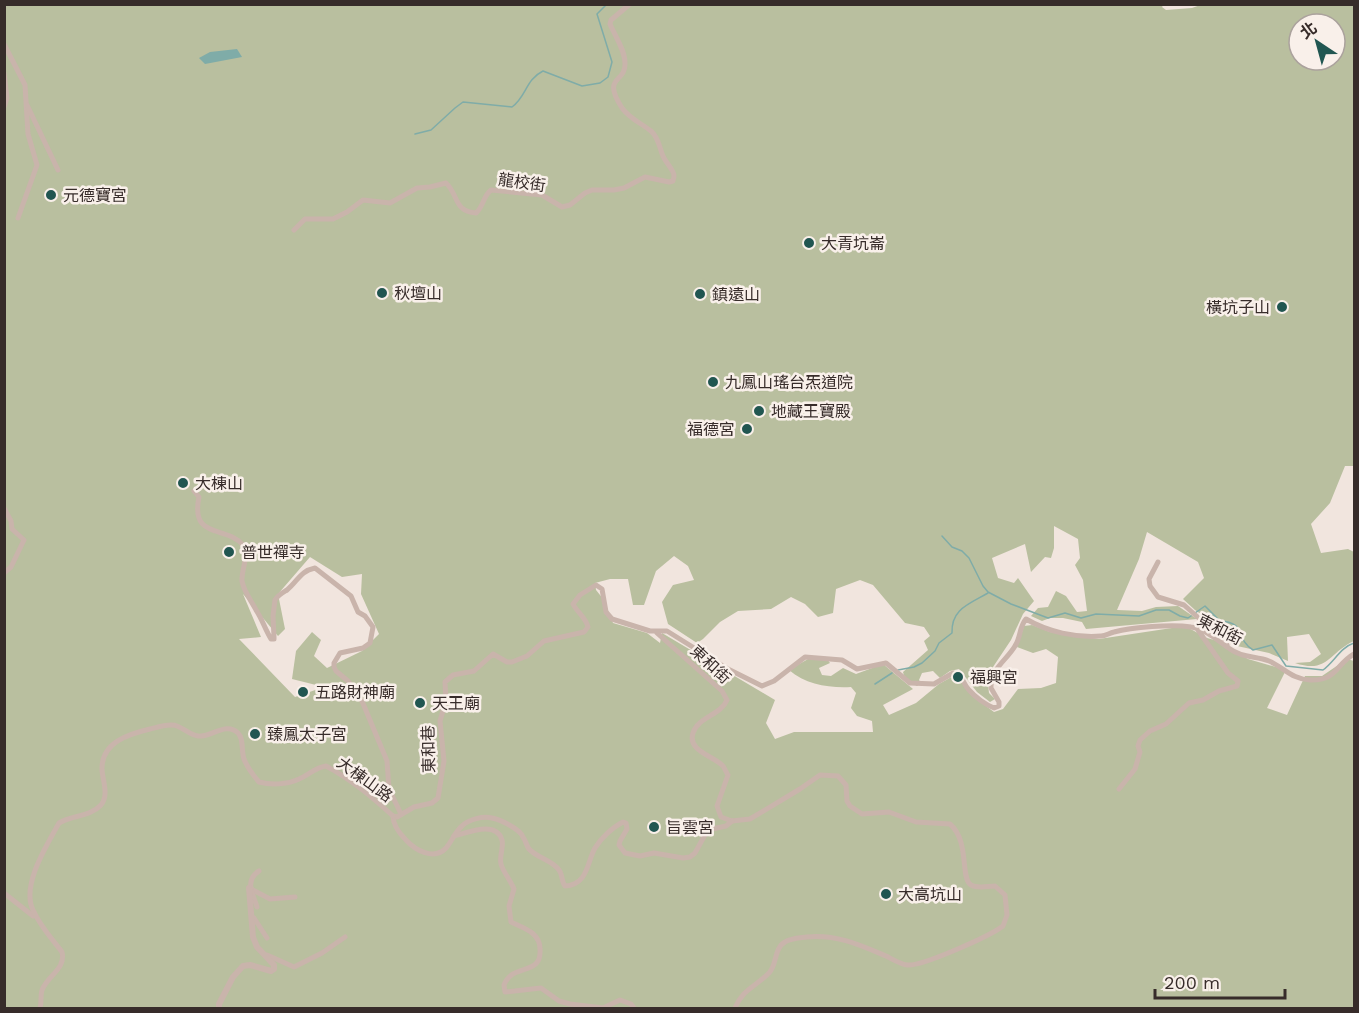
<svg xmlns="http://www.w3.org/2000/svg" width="1359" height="1013" viewBox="0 0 1359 1013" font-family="'Work Sans','Noto Sans TC',sans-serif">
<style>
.green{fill:#b9bf9f;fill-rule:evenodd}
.water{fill:#7faca8}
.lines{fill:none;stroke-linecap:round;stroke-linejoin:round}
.stream{stroke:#7faca8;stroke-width:1.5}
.minor{stroke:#c9b4ab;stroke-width:5}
.tertiary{stroke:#c9b4ab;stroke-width:6}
.poi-dot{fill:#215651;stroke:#f9f0ea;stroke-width:2}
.labels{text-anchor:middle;stroke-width:5;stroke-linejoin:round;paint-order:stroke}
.street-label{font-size:16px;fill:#372c2a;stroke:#f9f0ea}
.poi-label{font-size:16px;fill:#372c2a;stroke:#f9f0ea;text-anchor:start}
</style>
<rect width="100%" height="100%" fill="#f1e5de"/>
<!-- green -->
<path class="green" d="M1164,4L1162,7L1166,10L1192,8L1203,4L1354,5V466H1345L1330,503L1311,524L1321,553L1348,549L1354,552V641C1328,653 1328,674 1295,663L1310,662L1321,654L1309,634L1287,637L1288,661L1269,653L1237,646L1212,622L1195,610L1183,599L1204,578L1198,562L1147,532L1139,559L1117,610L1142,611L1156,607L1178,606L1197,619L1086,629L1082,622L1063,618H1050L1042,621L1031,616L1038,608L1048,607L1056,591L1066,596L1077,612L1087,611L1083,580L1075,565L1080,558L1078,539L1054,526V548L1051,558L1045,557L1031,572L1025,544L992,558L998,578L1014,583L1018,578L1034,601L1023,614L1011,640L987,676L989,693L995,699L990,702L977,692L959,669L950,671L940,678L933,671L922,673L919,680L921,683L917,686L905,679L903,672L928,650L924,641L930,636L924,627L905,623L873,585L860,580L836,589L833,613L818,617L805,604L791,597L771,609L738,611L720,622L703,639L697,643L668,624L662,602L673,585L694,580L688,566L674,556L656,571L644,605H633L628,579H610L595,583L596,590L604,600L613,623L647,633L660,643L662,633L775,700L766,723L775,739L794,732H873L872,721L857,716L851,708L856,693L851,687C829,688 806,685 789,670L808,659H827L830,663L819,668L822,675L831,676L843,668L856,674L883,664L913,689L883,705L889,715L916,703L939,684L955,675L963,681L970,694L994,712L1003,709L1018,689L1041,688L1056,683L1058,657L1046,649L1033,653L1017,647L1024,626L1032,625L1050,632L1099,639L1185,626L1207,638L1218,641L1248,659L1286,670L1267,708L1287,715L1305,676H1322L1347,659L1354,661V1008H5V5ZM1299,24H1335V60H1299ZM310,557L342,577L362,574L361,594L379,634L362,651L327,668L314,656L321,640L312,632L296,651L292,679L324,687L295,697L239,639L261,637L243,594L278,636L285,629L278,594Z"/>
<!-- water -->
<path class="water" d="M237,49L242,57L205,64L199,58L210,52Z"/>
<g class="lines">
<!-- stream -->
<g class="stream">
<path d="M415,134L431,130L455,108L463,102L512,107C527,96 525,80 543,71L582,86L600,83L608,77L612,62L597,14L607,4"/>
<path d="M942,536L952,547L962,551L969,558L983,586L988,592L1011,604L1048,618L1065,613L1081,618L1096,614L1139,616L1156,610H1169L1180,616L1188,618L1191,616"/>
<path d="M1195,613L1205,606L1220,621C1248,623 1234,638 1253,650L1272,645L1286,666L1323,670C1334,662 1341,647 1354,643"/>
<path d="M898,670L914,667L922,663L935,651L939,643L952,633C951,609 969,604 988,593"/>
<path d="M875,684L892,673"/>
</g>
<!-- minor -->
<g class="minor">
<path d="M4,44L25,85L28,134L37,165L18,218"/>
<path d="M4,73L7,98L4,107"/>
<path d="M27,105L58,170"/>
<path d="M294,230L305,219H333L347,212L363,200L390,203L417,188L430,187L446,183C459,195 453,211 476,213C484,206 483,196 491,190L542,195L562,207L570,205L585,193L592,190H614L624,188L645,177L669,182L673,181C674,176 675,176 673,172C670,166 665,161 663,156C659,147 659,138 651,131C641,123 630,119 622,108C601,75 626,84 625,63C625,50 615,36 610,24L611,20L630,4"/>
<path d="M194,491L199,497C190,540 226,525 243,545C250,553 241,571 242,581C244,592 251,600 256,610C262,619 265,629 271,639H274V637L273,616L275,600C278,595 282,593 287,590C298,581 300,571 315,568L351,596L358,612L365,616L373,627L370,643L363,648L340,653L334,663V667L336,671L348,681L362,701L387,761L389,789L401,814"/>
<path d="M4,508L11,521L12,529L24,540L11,567L4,573"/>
<path d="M1158,562L1149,579L1150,586L1158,597L1184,605L1210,628L1221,635L1227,645"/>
<path d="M657,633L722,691L727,700C721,715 698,717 693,733C687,751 714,756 723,766C724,767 727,774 728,775L717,806L721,817L732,821L750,819L800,789L820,775L838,776L846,785L847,801L850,806L862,814L889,812L916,822L950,824C970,841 960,879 971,885C978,889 988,886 995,886L1005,895L1007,915L1003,926C990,936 921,967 907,965C900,964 892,959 886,956C860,945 836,934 807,937C800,938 791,938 785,942C774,948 777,965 769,973C755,987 743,989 735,1008"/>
<path d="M1119,789L1135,769L1140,752L1138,746L1140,740L1150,731L1166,724L1189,703L1203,700L1219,691L1237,686L1238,681L1228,673L1198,630"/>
<path d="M393,816L397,817L414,807L432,803L438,798L444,761L440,721L446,701L445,682L453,675L474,671L493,654L507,662H512L527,656L544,641L584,632L588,627C586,618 577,612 573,604L580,595L596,585L602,589L606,612L612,619L650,631H667L728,669L762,686L774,681L805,657L842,660L857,669L886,663L910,683L934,684L953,673C964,675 962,683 969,690C975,697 986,705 994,708L999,706V702L991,688C990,669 1007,660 1015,646C1021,637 1019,627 1026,619C1048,632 1076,638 1101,636C1106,636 1109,633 1114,632C1132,627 1172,624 1191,627C1206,629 1218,641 1230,649C1242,658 1256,656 1269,661C1283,667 1293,680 1310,680C1337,681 1336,664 1354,654"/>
<path d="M393,816C393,825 399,833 406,840C415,850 434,861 446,848C452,841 455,832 462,826C469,819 483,816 492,818C501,820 520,829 523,837C526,841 526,845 529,849C537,858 552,860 559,870C563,875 561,881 565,886C588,885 587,862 595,848C601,838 613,827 623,822L626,823L627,829L620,841L619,845L625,853L640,856L654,853L683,858L690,857L695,853L706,833L712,829L726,826L732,821"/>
<path d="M454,836C467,833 496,820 502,840C504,847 499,856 501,864C503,872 511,881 514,889L509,906L511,922C523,928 540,932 540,949C542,977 513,962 504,985L505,992L541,988L559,1001L570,1004L603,1008L620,1000L631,1004L634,1008"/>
<path d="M249,888L270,899L295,897"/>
<path d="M4,893L33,916"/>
<path d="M257,907C253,894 244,880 259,871"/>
<path d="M252,917L254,918L267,938"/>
<path d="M267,955L294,967L322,953L345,937"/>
<path d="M40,1008C42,1002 40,996 42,990C48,975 66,969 62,952C52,939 40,926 33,910C21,885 47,845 59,823C72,815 90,817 101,805C109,795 103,782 102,770C101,742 129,734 150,729C158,727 170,723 177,726C185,729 190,735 198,736C211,738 226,721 238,733C244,739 241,750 244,759C247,767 253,775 259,782C270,785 287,785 299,779C309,775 314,768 326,766C351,779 373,798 393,816"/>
</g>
<!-- tertiary -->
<path class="tertiary" d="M219,1008V1004L233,977L243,966L250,965L271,971L274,969V965L257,947L253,937L249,888"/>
</g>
<!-- markers -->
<g class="poi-dot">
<circle cx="51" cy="195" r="6"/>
<circle cx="809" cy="243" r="6"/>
<circle cx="382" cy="293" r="6"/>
<circle cx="700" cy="294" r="6"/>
<circle cx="1282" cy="307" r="6"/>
<circle cx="713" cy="382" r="6"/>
<circle cx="759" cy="411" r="6"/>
<circle cx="747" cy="429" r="6"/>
<circle cx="183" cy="483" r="6"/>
<circle cx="229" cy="552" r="6"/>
<circle cx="958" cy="677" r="6"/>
<circle cx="303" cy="692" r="6"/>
<circle cx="420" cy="703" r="6"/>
<circle cx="255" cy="734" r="6"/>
<circle cx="654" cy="827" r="6"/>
<circle cx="886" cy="894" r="6"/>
</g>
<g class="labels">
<!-- street labels -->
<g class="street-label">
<text transform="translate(522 182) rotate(8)" y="6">龍校街</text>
<text transform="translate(1220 629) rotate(27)" y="6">東和街</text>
<text transform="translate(711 664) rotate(43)" y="6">東和街</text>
<text transform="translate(428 749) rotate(-91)" y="6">東和巷</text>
<text transform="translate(365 779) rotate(36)" y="6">大棟山路</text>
</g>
<!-- poi labels -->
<g class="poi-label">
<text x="63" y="201">元德寶宮</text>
<text x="821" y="249">大青坑崙</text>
<text x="394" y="299">秋壇山</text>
<text x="712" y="300">鎮遠山</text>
<text x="1270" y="313" text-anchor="end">橫坑子山</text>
<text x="725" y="388">九鳳山瑤台炁道院</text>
<text x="771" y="417">地藏王寶殿</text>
<text x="735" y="435" text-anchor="end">福德宮</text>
<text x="195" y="489">大棟山</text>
<text x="241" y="558">普世禪寺</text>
<text x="970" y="683">福興宮</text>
<text x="315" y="698">五路財神廟</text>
<text x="432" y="709">天王廟</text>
<text x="267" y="740">臻鳳太子宮</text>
<text x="666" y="833">旨雲宮</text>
<text x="898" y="900">大高坑山</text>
</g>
</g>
<!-- border -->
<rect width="1359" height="1013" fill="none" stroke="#372c2a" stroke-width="12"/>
<!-- north arrow -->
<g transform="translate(1317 42) rotate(324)"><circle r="28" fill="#f9f0ea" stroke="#aba29d" stroke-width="1.5"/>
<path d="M0-4.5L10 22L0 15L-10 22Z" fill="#215651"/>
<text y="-9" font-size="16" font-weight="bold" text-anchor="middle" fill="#372c2a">北</text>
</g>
<!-- scale -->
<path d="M1155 989v9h130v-9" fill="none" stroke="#372c2a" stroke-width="3"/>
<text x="1164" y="989" font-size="18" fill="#372c2a" stroke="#f9f0ea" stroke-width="4.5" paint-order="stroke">200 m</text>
</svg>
